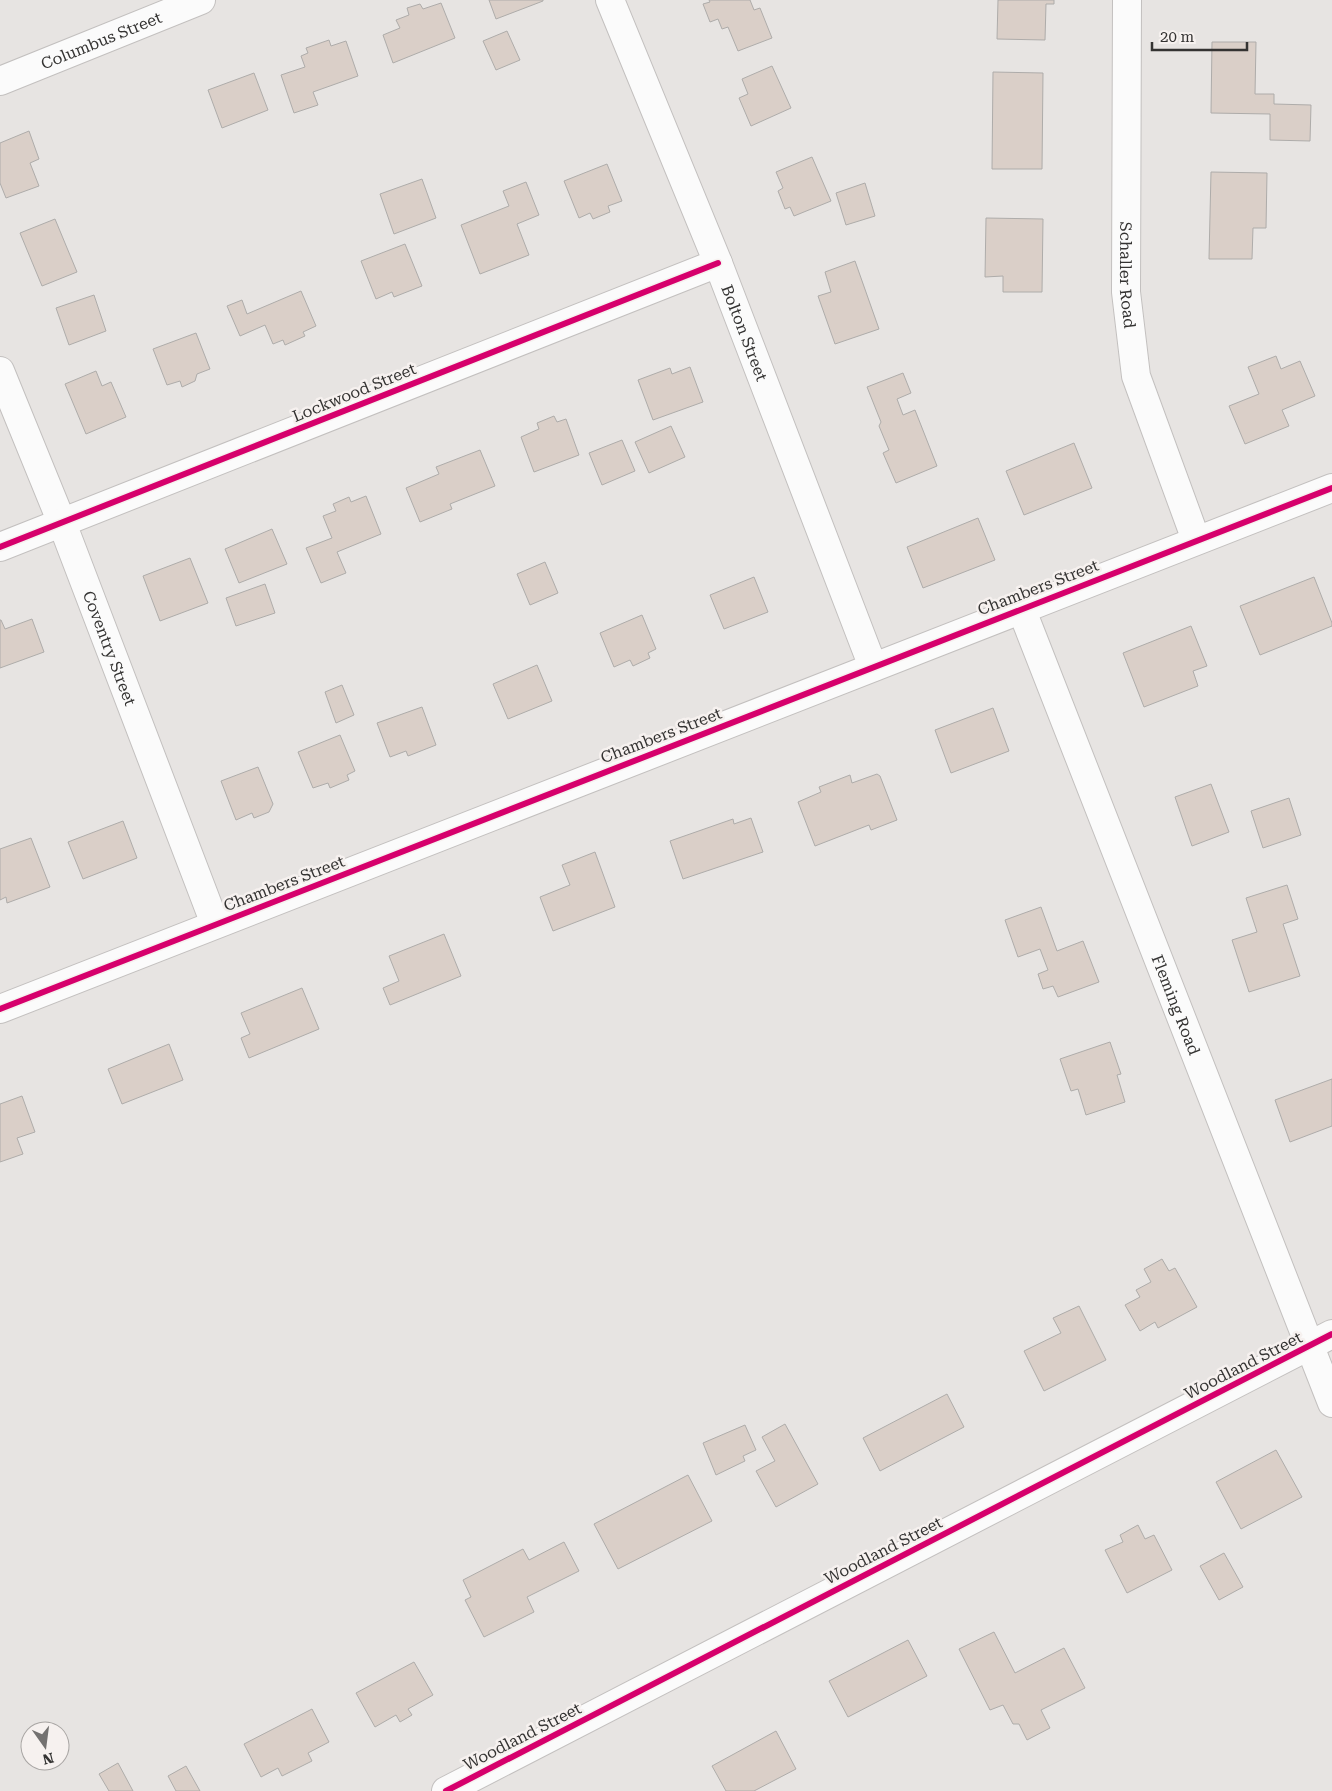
<svg xmlns="http://www.w3.org/2000/svg" width="1332" height="1791" viewBox="0 0 1332 1791" font-family="'Roboto Serif',serif">
<style>
.building{fill:#dacfc8;stroke:#aeacaa}
.lines{fill:none;stroke-linecap:round;stroke-linejoin:round}
.minor-casing{stroke:#c3c0bf;stroke-width:30}
.minor{stroke:#fbfbfb;stroke-width:28}
.cycleway-casing{stroke:#f6f1ef;stroke-width:9}
.cycleway{stroke:#d6006c;stroke-width:6}
.labels{text-anchor:middle;stroke-width:5;stroke-linejoin:round;paint-order:stroke}
.street-label{font-size:16px;fill:#343332;stroke:#f6f1ef}
</style>
<rect width="100%" height="100%" fill="#e7e4e2"/>
<!-- building -->
<g class="building">
<path d="M489,0H543V1L496,19Z"/>
<path d="M709,0H750L754,10L760,8L772,38L738,51L728,27L722,29L718,19L710,22L703,4L710,2Z"/>
<path d="M998,0H1054V4H1046L1045,40L997,39Z"/>
<path d="M441,3L455,38L393,63L383,35L400,28L396,20L409,15L407,8L420,4L423,9Z"/>
<path d="M507,31L520,60L496,70L483,41Z"/>
<path d="M329,40L331,46L346,41L358,76L313,92L318,105L294,113L281,75L305,67L301,56L308,53L306,48Z"/>
<path d="M1212,42H1256L1255,94H1274V104L1311,105L1310,141L1270,140V114L1211,113Z"/>
<path d="M772,66L791,108L751,126L739,98L748,94L742,79Z"/>
<path d="M993,72L1043,73L1042,169H992Z"/>
<path d="M254,73L268,110L222,128L208,90Z"/>
<path d="M29,131L39,159L30,163L39,186L6,198L0,183V143Z"/>
<path d="M812,157L831,201L794,216L790,207L785,209L778,191L783,188L776,172Z"/>
<path d="M607,164L622,201L608,206L610,212L593,219L590,213L579,218L564,181Z"/>
<path d="M1211,172L1267,173L1266,228H1253L1252,259H1209Z"/>
<path d="M422,179L436,218L394,234L380,194Z"/>
<path d="M526,182L539,215L517,224L529,255L480,274L461,225L509,206L503,191Z"/>
<path d="M865,183L875,216L846,225L836,193Z"/>
<path d="M986,218L1043,219L1042,292H1003V276L985,277Z"/>
<path d="M55,219L77,272L42,286L20,233Z"/>
<path d="M405,244L422,286L394,297L392,292L376,299L361,261Z"/>
<path d="M855,261L879,329L835,344L818,296L831,292L825,272Z"/>
<path d="M301,291L316,326L303,332L305,336L285,345L283,340L273,344L265,325L240,336L227,306L242,300L247,314Z"/>
<path d="M94,295L106,331L69,345L56,308Z"/>
<path d="M196,333L210,369L197,374L195,381L182,387L180,381L167,385L153,349Z"/>
<path d="M1276,356L1281,369L1300,361L1315,396L1282,410L1289,426L1245,444L1229,406L1259,394L1248,367Z"/>
<path d="M690,367L703,402L653,420L638,380L670,368L672,374Z"/>
<path d="M96,371L102,386L111,382L126,417L86,434L65,384Z"/>
<path d="M903,373L911,393L897,399L903,415L915,410L937,466L896,483L883,453L889,450L879,426L881,422L867,387Z"/>
<path d="M554,416L557,422L566,419L579,455L534,472L521,437L539,429L537,423Z"/>
<path d="M671,426L685,457L649,473L635,442Z"/>
<path d="M622,440L635,471L602,485L589,453Z"/>
<path d="M1074,443L1092,488L1024,515L1006,471Z"/>
<path d="M480,450L495,486L450,504L452,509L420,522L406,488L439,474L436,467Z"/>
<path d="M366,496L381,534L337,552L346,573L321,583L306,548L332,538L323,516L336,511L333,504L349,497L351,502Z"/>
<path d="M978,518L995,560L923,588L907,547Z"/>
<path d="M272,529L287,564L239,583L225,549Z"/>
<path d="M190,558L208,603L160,621L143,576Z"/>
<path d="M545,562L558,593L530,605L517,574Z"/>
<path d="M754,577L768,612L724,629L710,595Z"/>
<path d="M1314,577L1332,623V626L1260,655L1240,606Z"/>
<path d="M265,584L275,613L236,626L226,598Z"/>
<path d="M642,615L656,649L648,653L650,658L633,666L630,660L614,667L600,633Z"/>
<path d="M32,619L44,652L0,668V620H1L5,629Z"/>
<path d="M1191,626L1207,666L1193,671L1198,686L1144,707L1123,653Z"/>
<path d="M537,665L552,701L508,719L493,684Z"/>
<path d="M342,685L354,715L336,723L325,692Z"/>
<path d="M422,707L436,745L408,756L406,751L390,757L377,723Z"/>
<path d="M993,708L1009,751L951,773L935,730Z"/>
<path d="M340,735L355,771L347,775L349,780L330,788L328,783L313,788L298,752Z"/>
<path d="M258,767L273,804L269,812L254,818L252,813L236,820L221,781Z"/>
<path d="M877,774L880,776L897,820L871,830L869,825L815,846L798,802L821,792L819,787L850,775L852,783Z"/>
<path d="M1211,784L1229,832L1192,846L1175,797Z"/>
<path d="M1289,798L1301,835L1263,848L1251,811Z"/>
<path d="M751,818L763,852L683,879L670,841L733,819L734,824Z"/>
<path d="M123,821L137,858L83,879L68,842Z"/>
<path d="M31,838L50,887L7,903L6,897L0,900V849Z"/>
<path d="M595,852L615,907L553,931L540,897L570,885L562,865Z"/>
<path d="M1287,885L1298,919L1283,924L1300,976L1249,992L1232,940L1257,932L1246,898Z"/>
<path d="M1041,907L1057,951L1083,941L1099,982L1058,997L1053,986L1043,989L1038,974L1048,970L1040,949L1018,957L1005,920Z"/>
<path d="M444,934L461,976L390,1005L383,988L399,981L389,956Z"/>
<path d="M302,988L319,1029L249,1058L241,1038L250,1034L241,1013Z"/>
<path d="M1110,1042L1121,1074L1117,1075L1125,1102L1086,1115L1078,1089L1071,1091L1060,1059Z"/>
<path d="M169,1044L183,1080L122,1104L108,1069Z"/>
<path d="M1332,1079V1126L1290,1142L1275,1100Z"/>
<path d="M22,1096L35,1132L17,1138L23,1154L0,1162V1104Z"/>
<path d="M1162,1259L1169,1271L1175,1268L1197,1307L1158,1328L1155,1322L1140,1331L1125,1305L1140,1297L1136,1290L1151,1282L1144,1269Z"/>
<path d="M1079,1306L1106,1360L1044,1391L1024,1351L1061,1333L1053,1318Z"/>
<path d="M947,1394L964,1427L880,1471L863,1438Z"/>
<path d="M785,1424L818,1484L776,1507L756,1471L775,1461L762,1437Z"/>
<path d="M745,1425L756,1450L743,1456L745,1461L716,1475L703,1443Z"/>
<path d="M1276,1450L1302,1497L1241,1529L1216,1482Z"/>
<path d="M688,1475L712,1521L618,1569L594,1524Z"/>
<path d="M1138,1525L1145,1539L1154,1535L1172,1570L1127,1593L1105,1550L1123,1542L1120,1535Z"/>
<path d="M564,1542L579,1571L527,1597L534,1612L484,1637L465,1600L471,1597L463,1580L523,1549L529,1560Z"/>
<path d="M1224,1553L1243,1587L1219,1600L1200,1566Z"/>
<path d="M994,1632L1015,1673L1064,1648L1085,1688L1041,1710L1050,1728L1027,1740L1019,1724H1013L1003,1705L990,1710L959,1649Z"/>
<path d="M908,1640L927,1676L848,1717L829,1681Z"/>
<path d="M414,1662L433,1695L408,1709L412,1715L400,1722L396,1715L375,1727L356,1693Z"/>
<path d="M312,1709L329,1742L308,1753L312,1761L282,1776L278,1768L261,1777L244,1744Z"/>
<path d="M776,1731L796,1769L754,1791H726L712,1766Z"/>
<path d="M118,1763L133,1791H109L99,1774Z"/>
<path d="M186,1766L200,1791H176L168,1776Z"/>
</g>
<g class="lines">
<!-- minor casing -->
<g class="minor-casing">
<g id="minor">
<path id="s1" d="M610,0L718,263L873,667"/>
<path id="s2" d="M1127,0L1126,292L1136,376L1196,540"/>
<path id="s3" d="M0,81L201,0"/>
<path id="s4" d="M0,371L62,523L215,924"/>
<path d="M0,547L718,263"/>
<path id="s5" d="M1021,608L1332,1403"/>
<path d="M0,1009L1332,488"/>
<path d="M446,1791L1332,1334"/>
</g>
</g>
<!-- minor -->
<use href="#minor" class="minor"/>
<!-- cycleway casing -->
<g class="cycleway-casing">
<g id="cycleway">
<path d="M0,547L718,263"/>
<path d="M0,1009L1332,488"/>
<path d="M446,1791L1332,1334"/>
</g>
</g>
<!-- cycleway -->
<use href="#cycleway" class="cycleway"/>
</g>
<g class="labels">
<!-- street labels -->
<g class="street-label">
<text dy="6" stroke="none"><textPath href="#s3" startOffset="109">Columbus Street</textPath></text>
<text dy="6" stroke="none"><textPath href="#s2" startOffset="275">Schaller Road</textPath></text>
<text dy="6" stroke="none"><textPath href="#s1" startOffset="359">Bolton Street</textPath></text>
<text transform="translate(354 392) rotate(-22)" y="6">Lockwood Street</text>
<text transform="translate(1038 587) rotate(-21)" y="6">Chambers Street</text>
<text dy="6" stroke="none"><textPath href="#s4" startOffset="298">Coventry Street</textPath></text>
<text transform="translate(661 735) rotate(-21)" y="6">Chambers Street</text>
<text transform="translate(284 883) rotate(-21)" y="6">Chambers Street</text>
<text dy="6" stroke="none"><textPath href="#s5" startOffset="426">Fleming Road</textPath></text>
<text transform="translate(1243 1365) rotate(-27)" y="6">Woodland Street</text>
<text transform="translate(883 1550) rotate(-27)" y="6">Woodland Street</text>
<text transform="translate(522 1736) rotate(-27)" y="6">Woodland Street</text>
</g>
</g>
<!-- north arrow -->
<g transform="translate(45 1746) rotate(166)"><circle r="24" fill="#f6f1ef" stroke="#a8a5a3"/>
<path d="M0-4L9 19L0 12L-9 19Z" fill="#737170"/>
<text y="-8" font-size="14" font-weight="bold" text-anchor="middle" fill="#343332">N</text>
</g>
<!-- scale -->
<path d="M1152 42v8h95v-8" fill="none" stroke="#343332" stroke-width="2.5"/>
<text x="1160" y="42" font-size="15" fill="#343332" stroke="#f6f1ef" stroke-width="4" paint-order="stroke">20 m</text>
</svg>
